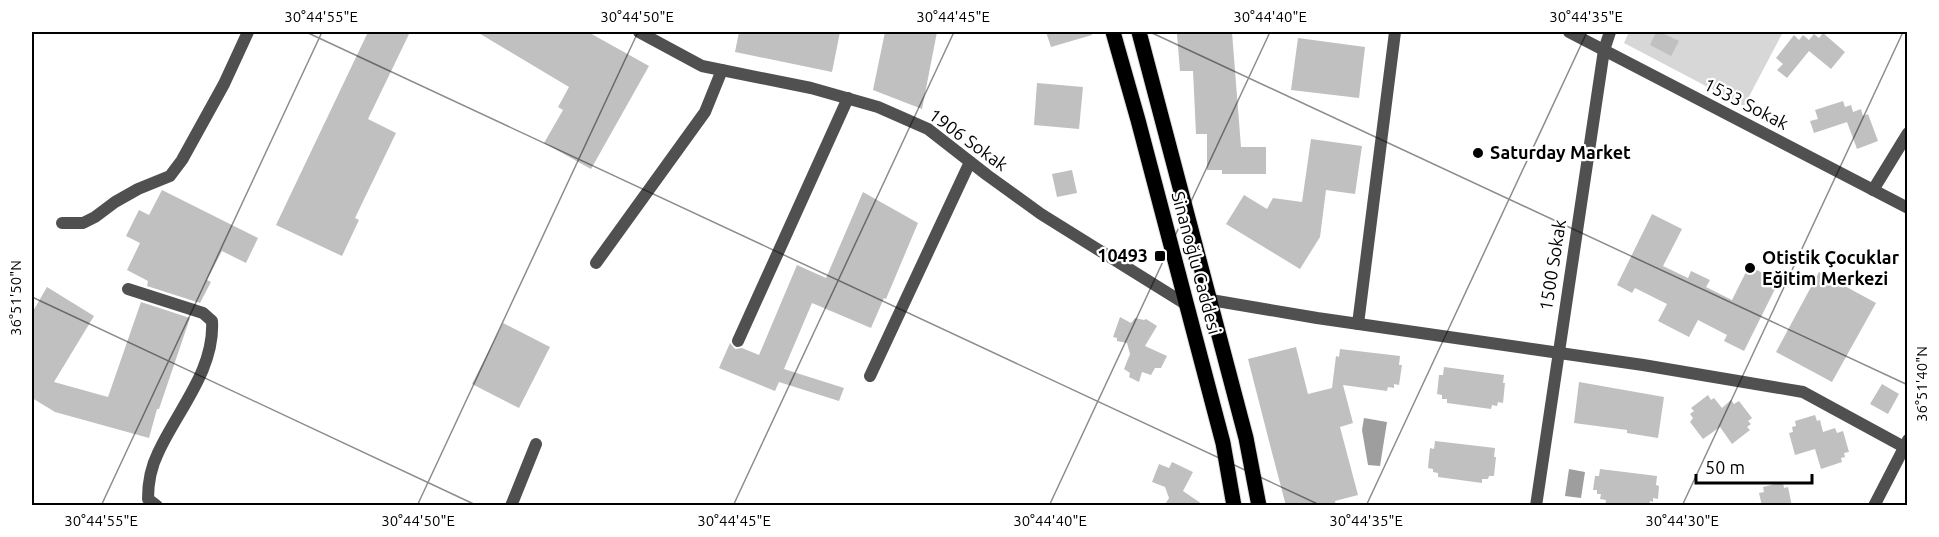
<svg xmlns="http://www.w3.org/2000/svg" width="1939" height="537" viewBox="0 0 1939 537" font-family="Ubuntu,sans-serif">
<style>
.green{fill:#d7d7d7}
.water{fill:#9e9e9e}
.building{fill:#c0c0c0}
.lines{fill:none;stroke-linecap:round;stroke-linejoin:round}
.primary-casing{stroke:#dbdbdb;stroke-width:17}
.minor{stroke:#505050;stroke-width:12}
.primary{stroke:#000;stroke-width:15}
.ticks{fill:none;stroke:#000;stroke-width:1.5;stroke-opacity:0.45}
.poi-dot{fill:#000;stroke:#fff;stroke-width:2}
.labels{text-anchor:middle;stroke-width:4.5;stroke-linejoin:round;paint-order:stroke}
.street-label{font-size:18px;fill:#000;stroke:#fff}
.poi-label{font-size:18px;font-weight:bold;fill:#000;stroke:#fff;text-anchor:start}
.neatline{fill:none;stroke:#000;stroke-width:2}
.ticks-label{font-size:15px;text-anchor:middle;fill:#000}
</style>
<rect width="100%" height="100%" fill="#fff"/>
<!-- green -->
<path class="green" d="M1629,32H1783L1744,106L1624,43Z"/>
<!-- water -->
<g class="water">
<path d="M1364,418L1387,422L1380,466L1368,465L1362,430Z"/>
<path d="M1569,469L1585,472L1581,498L1565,496Z"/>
</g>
<!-- building -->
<g class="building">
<path d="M368,32H410L368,119L396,133L355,218L359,220L342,256L276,225Z"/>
<path d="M477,32H588L649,66L591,169L544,143L563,110L558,107L569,87Z"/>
<path d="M739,32H840L832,72L735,52Z"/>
<path d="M885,32H937L922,109L873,90Z"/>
<path d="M1046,32H1092V35L1051,47Z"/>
<path d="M1232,32L1241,147H1266V174H1222V170H1207V134H1196L1193,71H1180L1177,34Z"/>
<path d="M1656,32H1660L1679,41L1671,56L1650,45Z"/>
<path d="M1823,33L1845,52L1831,69L1809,51L1787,78L1777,70L1783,64L1776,58L1794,35L1799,40L1803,35L1809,40L1814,34L1819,38Z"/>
<path d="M1298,38L1365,47L1359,98L1291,90Z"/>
<path d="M1037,83L1083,87L1079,129L1034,125Z"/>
<path d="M1843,101L1845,107L1851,105L1853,112L1861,109L1863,116L1868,114L1878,141L1857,149L1847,122L1814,133L1810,121L1818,119L1815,110Z"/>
<path d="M1311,139L1362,146L1355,194L1326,190L1320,237L1300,269L1226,224L1244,195L1267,209L1273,198L1302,202Z"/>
<path d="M1072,170L1077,193L1057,197L1052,174Z"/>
<path d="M162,190L258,238L246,263L222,251L207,280L211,282L200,303L147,286L148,281L127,270L140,243L126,236L139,210L149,215Z"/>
<path d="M863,192L918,223L886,299L884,298L871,328L812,303L784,369L844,388L839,401L779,382L775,391L719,368L730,343L735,349L742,348L759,355L797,265L826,278Z"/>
<path d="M1652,214L1682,229L1663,266L1688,278L1691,271L1710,280L1706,287L1732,300L1749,266L1779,281L1744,351L1724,341L1727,335L1698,320L1689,337L1658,321L1667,304L1635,288L1632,293L1617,285Z"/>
<path d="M1819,272L1876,303L1832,382L1776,352Z"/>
<path d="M47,287L94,316L54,382L108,397L141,302L190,318L159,409H157L149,438L55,412L32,398V313Z"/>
<path d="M1120,317L1131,323L1135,318L1144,320L1146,319L1157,326L1145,346L1167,356L1161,368H1155L1151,375L1142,372L1139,382L1129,377L1130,373L1124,369L1130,354L1127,343L1117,341V338L1113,337Z"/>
<path d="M503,323L550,347L519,408L472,384Z"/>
<path d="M1296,347L1308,394L1332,388L1336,356L1339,357L1340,349L1400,356L1399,365H1402L1399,385L1394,384V388L1388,387L1387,391L1343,385L1353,423L1340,427L1358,495L1335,501L1336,506H1286L1270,445L1248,359Z"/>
<path d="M1444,367L1504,375L1503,383H1505L1503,403L1498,402L1497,406L1492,405L1491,409L1447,403V399H1442V395L1437,394L1439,375H1443Z"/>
<path d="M1579,382L1664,397L1658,438L1627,433V430L1574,423Z"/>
<path d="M1882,384L1899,394L1888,414L1870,404Z"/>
<path d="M1708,395L1711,400L1714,398L1722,408L1731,400L1734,404L1739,401L1752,418L1748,421L1751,424L1747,427L1750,430L1732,444L1720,427L1703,439L1690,422L1693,418L1690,414L1694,411L1691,408Z"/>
<path d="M1815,415L1817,421L1820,420L1823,432L1835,428L1837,433L1843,431L1849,452L1844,453L1845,457L1841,458L1842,462L1821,469L1815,449L1795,455L1789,433L1793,432L1792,427L1796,426L1795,421Z"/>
<path d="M1435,441L1495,448L1494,457H1496L1494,476H1489L1488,479H1482V483L1438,477V473L1433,472V469L1428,468L1430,448L1434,449Z"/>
<path d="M1172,462L1193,472L1183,491L1205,506H1164L1169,498L1165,487L1152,482L1159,464L1169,468Z"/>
<path d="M1600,469L1657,476L1656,485L1659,486L1658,499L1653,498V502L1650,501L1649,506H1605L1606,500L1600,499L1601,494H1597V490H1593L1595,476H1599Z"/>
<path d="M1783,482L1784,488L1788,487L1792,506H1762L1759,493L1764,492L1763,487Z"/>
</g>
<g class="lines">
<!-- primary casing -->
<g class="primary-casing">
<g id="primary">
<path d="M1113,32L1138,120L1223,443L1234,506"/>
<path d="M1139,32L1246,438L1259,506"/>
</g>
</g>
<!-- minor -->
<g class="minor">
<path d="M639,32L702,66L811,88L878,107L928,129L987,175L1041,214L1187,305"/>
<path d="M1569,32L1908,208"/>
<path d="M1873,190L1908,133"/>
<path d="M62,223H83L95,217L115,202L138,189L170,176L182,160L224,84L248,32"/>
<path d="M596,263L705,112L722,70"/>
<path d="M128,289L203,313L212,321C215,370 177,411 158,453C151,467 148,483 148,499L157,506"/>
<path d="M1211,300L1317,318L1643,365L1803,392L1904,447"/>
<path d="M1358,324L1395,32"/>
<path d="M738,341L848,98"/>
<path d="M870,376L970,162"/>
<path d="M511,506L536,444"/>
<path d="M1536,506L1604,50L1610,32"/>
<path d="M1874,506L1908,440"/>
</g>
<!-- primary -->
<use href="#primary" class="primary"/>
</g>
<!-- ticks -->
<path class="ticks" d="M306,32L1322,506M1150,32L1908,385M32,297L478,506M101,506L322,32M417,506L638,32M733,506L954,32M1049,506L1270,32M1366,506L1587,32M1682,506L1903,32"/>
<!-- markers -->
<g class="poi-dot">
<circle cx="1478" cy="153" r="6"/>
<rect x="1154" y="250" width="12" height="12" rx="3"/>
<circle cx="1750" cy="268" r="6"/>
</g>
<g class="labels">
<!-- street labels -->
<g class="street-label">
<text transform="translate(1746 104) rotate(27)" y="6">1533 Sokak</text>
<text transform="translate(968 140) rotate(36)" y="6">1906 Sokak</text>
<text transform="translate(1196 263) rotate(75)" y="6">Si̇nanoğlu Caddesi</text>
<text transform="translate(1553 265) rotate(-81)" y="6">1500 Sokak</text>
</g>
<!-- poi labels -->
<g class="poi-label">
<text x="1490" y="159">Saturday Market</text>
<text x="1148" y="262" text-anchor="end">10493</text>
<text x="1762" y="264">Otistik Çocuklar<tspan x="1762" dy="21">Eğitim Merkezi</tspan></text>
</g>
</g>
<!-- border -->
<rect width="1939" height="537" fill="none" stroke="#ffffff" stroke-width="66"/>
<!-- scale -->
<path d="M1696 474v9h116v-9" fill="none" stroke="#000000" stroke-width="3"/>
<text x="1705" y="474" font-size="18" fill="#000000" stroke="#ffffff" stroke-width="4.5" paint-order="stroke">50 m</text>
<rect x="33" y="33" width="1873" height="471" class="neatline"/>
<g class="ticks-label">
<text x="321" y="22">30°44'55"E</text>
<text x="637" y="22">30°44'50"E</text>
<text x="953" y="22">30°44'45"E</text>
<text x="1270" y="22">30°44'40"E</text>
<text x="1586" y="22">30°44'35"E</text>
<text transform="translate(16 298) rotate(-90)" y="5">36°51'50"N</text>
<text transform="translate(1922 384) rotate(-90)" y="5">36°51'40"N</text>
<text x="101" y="526">30°44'55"E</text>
<text x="418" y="526">30°44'50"E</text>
<text x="734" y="526">30°44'45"E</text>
<text x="1050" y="526">30°44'40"E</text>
<text x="1366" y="526">30°44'35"E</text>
<text x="1682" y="526">30°44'30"E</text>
</g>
</svg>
